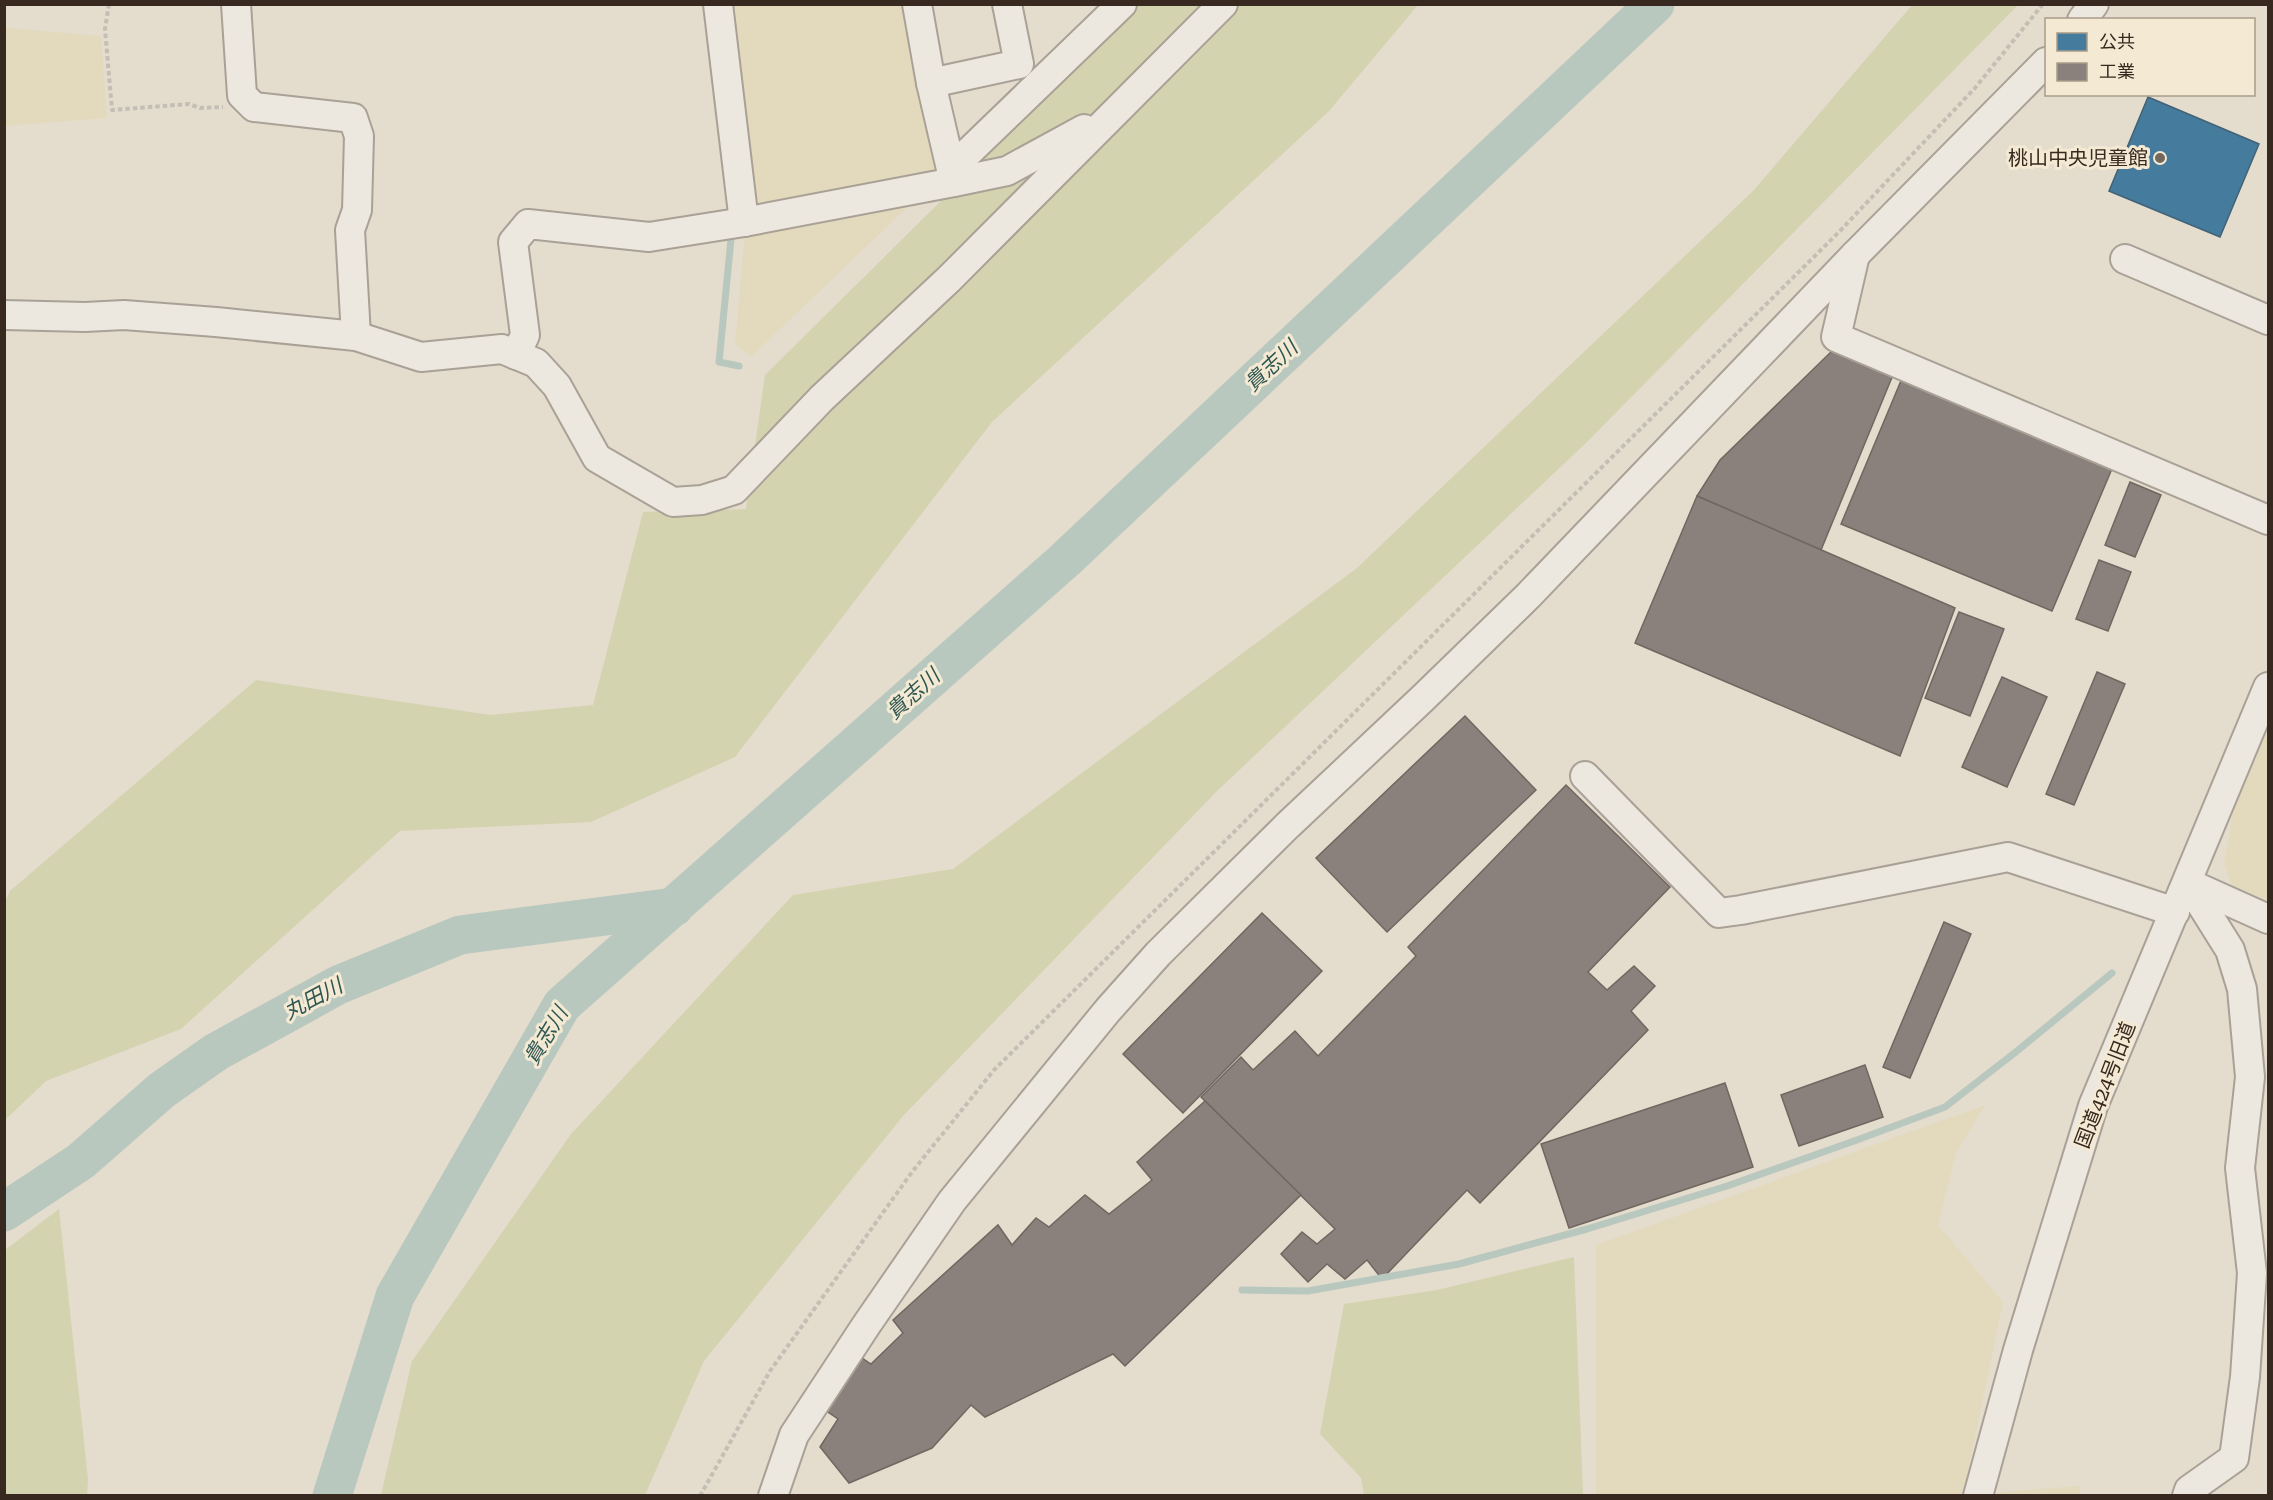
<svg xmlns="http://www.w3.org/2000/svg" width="2273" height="1500" viewBox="0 0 2273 1500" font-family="'Roboto Serif','Noto Sans JP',serif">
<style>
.farmland{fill:#e3dabe}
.green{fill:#d4d3b0}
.public{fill:#457b9d;stroke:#416277;stroke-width:1.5}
.industry{fill:#8a817c;stroke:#716760;stroke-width:1.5}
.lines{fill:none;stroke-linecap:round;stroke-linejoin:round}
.stream{stroke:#b9c8be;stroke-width:7}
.river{stroke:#b9c8be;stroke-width:39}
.minor-casing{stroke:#a9a196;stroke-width:32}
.path{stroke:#c5beb5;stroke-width:4;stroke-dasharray:4.5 3;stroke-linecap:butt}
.minor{stroke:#ece7df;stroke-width:28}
.poi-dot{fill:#74685c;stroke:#f4e9d3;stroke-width:2}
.labels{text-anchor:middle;stroke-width:6;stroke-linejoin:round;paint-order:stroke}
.poi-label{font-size:20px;fill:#37291f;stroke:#f4e9d3;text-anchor:end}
.street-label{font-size:20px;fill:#37291f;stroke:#f4e9d3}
.water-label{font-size:21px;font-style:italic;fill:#2e5652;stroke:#f4e9d3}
</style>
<rect width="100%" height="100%" fill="#e4dccd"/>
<!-- farmland -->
<g class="farmland">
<path d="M724,5H908L937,170L926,181L750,214Z"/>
<path d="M5,28L101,36L107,118L5,126Z"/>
<path d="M918,197L751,357L735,345L745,230Z"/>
<path d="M2268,730V900L2232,886L2224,863L2233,811Z"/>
<path d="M1985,1105L1956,1153L1938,1225L2003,1302L1963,1495H1596V1245Z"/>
<path d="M2081,1486L2080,1495H1998V1492Z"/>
</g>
<!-- green -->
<g class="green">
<path d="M1913,4L2018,5L1588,441L1217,791L903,1116L704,1361L645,1495H381L412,1361L571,1134L793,895L953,869L1357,568L1753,191Z"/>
<path d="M1139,5H1418L1329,111L992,422L735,757L591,822L400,831L181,1029L46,1081L5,1120L4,904L10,891L256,680L490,715L593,705L643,512L746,509L765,375Z"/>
<path d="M59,1209L88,1479L87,1495H5V1250Z"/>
<path d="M1574,1257L1583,1495H1364L1361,1478L1320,1434L1344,1304L1437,1290Z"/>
</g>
<!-- public -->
<path class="public" d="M2148,97L2259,144L2220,237L2109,191Z"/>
<!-- industry -->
<g class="industry">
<path d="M1834,349L1895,370L1821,550L1697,496L1720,460Z"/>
<path d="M1903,376L2114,464L2052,611L1841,524Z"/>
<path d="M2130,482L2161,495L2135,557L2105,545Z"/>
<path d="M1697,496L1955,608L1900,756L1635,643Z"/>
<path d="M2099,560L2131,572L2108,631L2076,619Z"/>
<path d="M1959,612L2004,629L1970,716L1925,698Z"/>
<path d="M2097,672L2125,684L2074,805L2046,794Z"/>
<path d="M2002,677L2047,697L2007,787L1962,767Z"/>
<path d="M1465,716L1536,790L1387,932L1316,858Z"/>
<path d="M1566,785L1670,887L1588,972L1607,990L1634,966L1655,986L1631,1011L1648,1030L1480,1203L1467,1190L1382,1279L1367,1260L1345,1279L1327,1264L1308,1282L1281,1254L1302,1232L1317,1244L1335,1229L1201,1097L1241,1057L1253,1070L1295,1031L1318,1056L1416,956L1408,947Z"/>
<path d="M1262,913L1322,971L1183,1113L1123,1054Z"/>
<path d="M1944,922L1971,934L1910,1078L1883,1067Z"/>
<path d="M1865,1065L1883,1117L1799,1146L1781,1095Z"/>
<path d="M1725,1083L1753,1167L1569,1228L1541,1144Z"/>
<path d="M1205,1101L1301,1195L1125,1366L1113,1354L985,1417L971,1405L932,1448L849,1483L820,1447L838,1419L822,1408L859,1356L871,1364L903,1333L893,1320L998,1225L1012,1245L1036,1218L1049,1227L1085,1195L1109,1214L1152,1180L1137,1162Z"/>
</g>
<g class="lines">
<!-- stream -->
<g class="stream">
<path d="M732,229L719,362L739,366"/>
<path d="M1242,1290L1308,1291L1459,1264L1587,1229L1727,1186L1857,1140L1945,1107L2017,1051L2112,973"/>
</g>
<!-- river -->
<g class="river">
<path d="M4,1212L81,1161L162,1090L216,1052L338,985L460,935L674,907"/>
<path d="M332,1496L395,1296L562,1005L1066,559L1655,4"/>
</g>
<!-- minor casing -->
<g class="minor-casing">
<g id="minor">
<path d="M236,4L242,95L254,107L353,118L359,136L357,210L350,230L356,336"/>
<path d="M718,4L744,222"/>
<path d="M2082,20L2094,4"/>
<path d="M931,83L1019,64L1007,4"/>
<path d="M951,169L1122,4"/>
<path d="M954,182L1007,171L1084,129"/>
<path d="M1855,255L1836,337L2268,520"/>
<path d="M2125,259L2268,320"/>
<path d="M4,315L85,317L124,315L216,322L356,336L421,357L502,349L536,363L557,386L597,458L673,502L702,500L734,490L822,398L949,279L1223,4"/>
<path d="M516,355L525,335L513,242L528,224L649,237L744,222L954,182L931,83L917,4"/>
<path d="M1585,776L1719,913L1741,910L2008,857L2175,912"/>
<path d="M2188,883L2268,919"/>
<path d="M773,1496L794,1435L867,1324L952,1201L1108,1010L1158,954L1287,826L1422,699L1528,596L1855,255L2046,62"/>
<path d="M1978,1496L2018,1350L2093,1106L2268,687"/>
<path d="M2187,1496L2189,1490L2234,1458L2245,1377L2252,1273L2240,1168L2250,1077L2242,989L2230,950L2188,883"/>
</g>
</g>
<!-- path -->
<g class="path">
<path d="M109,4L105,29L112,110L189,104L200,108L223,107"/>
<path d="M700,1496L770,1371L912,1172L994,1070L1838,233L1975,88L2043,4"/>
</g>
<!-- minor -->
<use href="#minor" class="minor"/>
</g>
<!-- markers -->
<circle class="poi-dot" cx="2160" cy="158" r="6"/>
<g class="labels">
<!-- poi labels -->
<g class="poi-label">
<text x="2148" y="165">桃山中央児童館</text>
</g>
<!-- street labels -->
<g class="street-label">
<text transform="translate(2105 1085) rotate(-69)" y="7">国道424号旧道</text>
</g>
<!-- water labels -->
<g class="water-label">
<text transform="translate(1271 366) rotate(-43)" y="7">貴志川</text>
<text transform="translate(913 694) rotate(-42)" y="7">貴志川</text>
<text transform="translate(313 999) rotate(-28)" y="7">丸田川</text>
<text transform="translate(546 1036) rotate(-59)" y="7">貴志川</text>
</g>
</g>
<!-- border -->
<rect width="2273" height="1500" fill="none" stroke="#37291f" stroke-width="12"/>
<!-- legend -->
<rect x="2045" y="18" width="210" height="78" fill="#f4e9d3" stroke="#a89c8b" stroke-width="1.5"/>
<rect x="2057" y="33" width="30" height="18" fill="#457b9d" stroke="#a89c8b" stroke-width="1.5"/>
<text x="2099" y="48" font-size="18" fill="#37291f">公共</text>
<rect x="2057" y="63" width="30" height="18" fill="#8a817c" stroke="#a89c8b" stroke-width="1.5"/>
<text x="2099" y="78" font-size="18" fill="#37291f">工業</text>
</svg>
